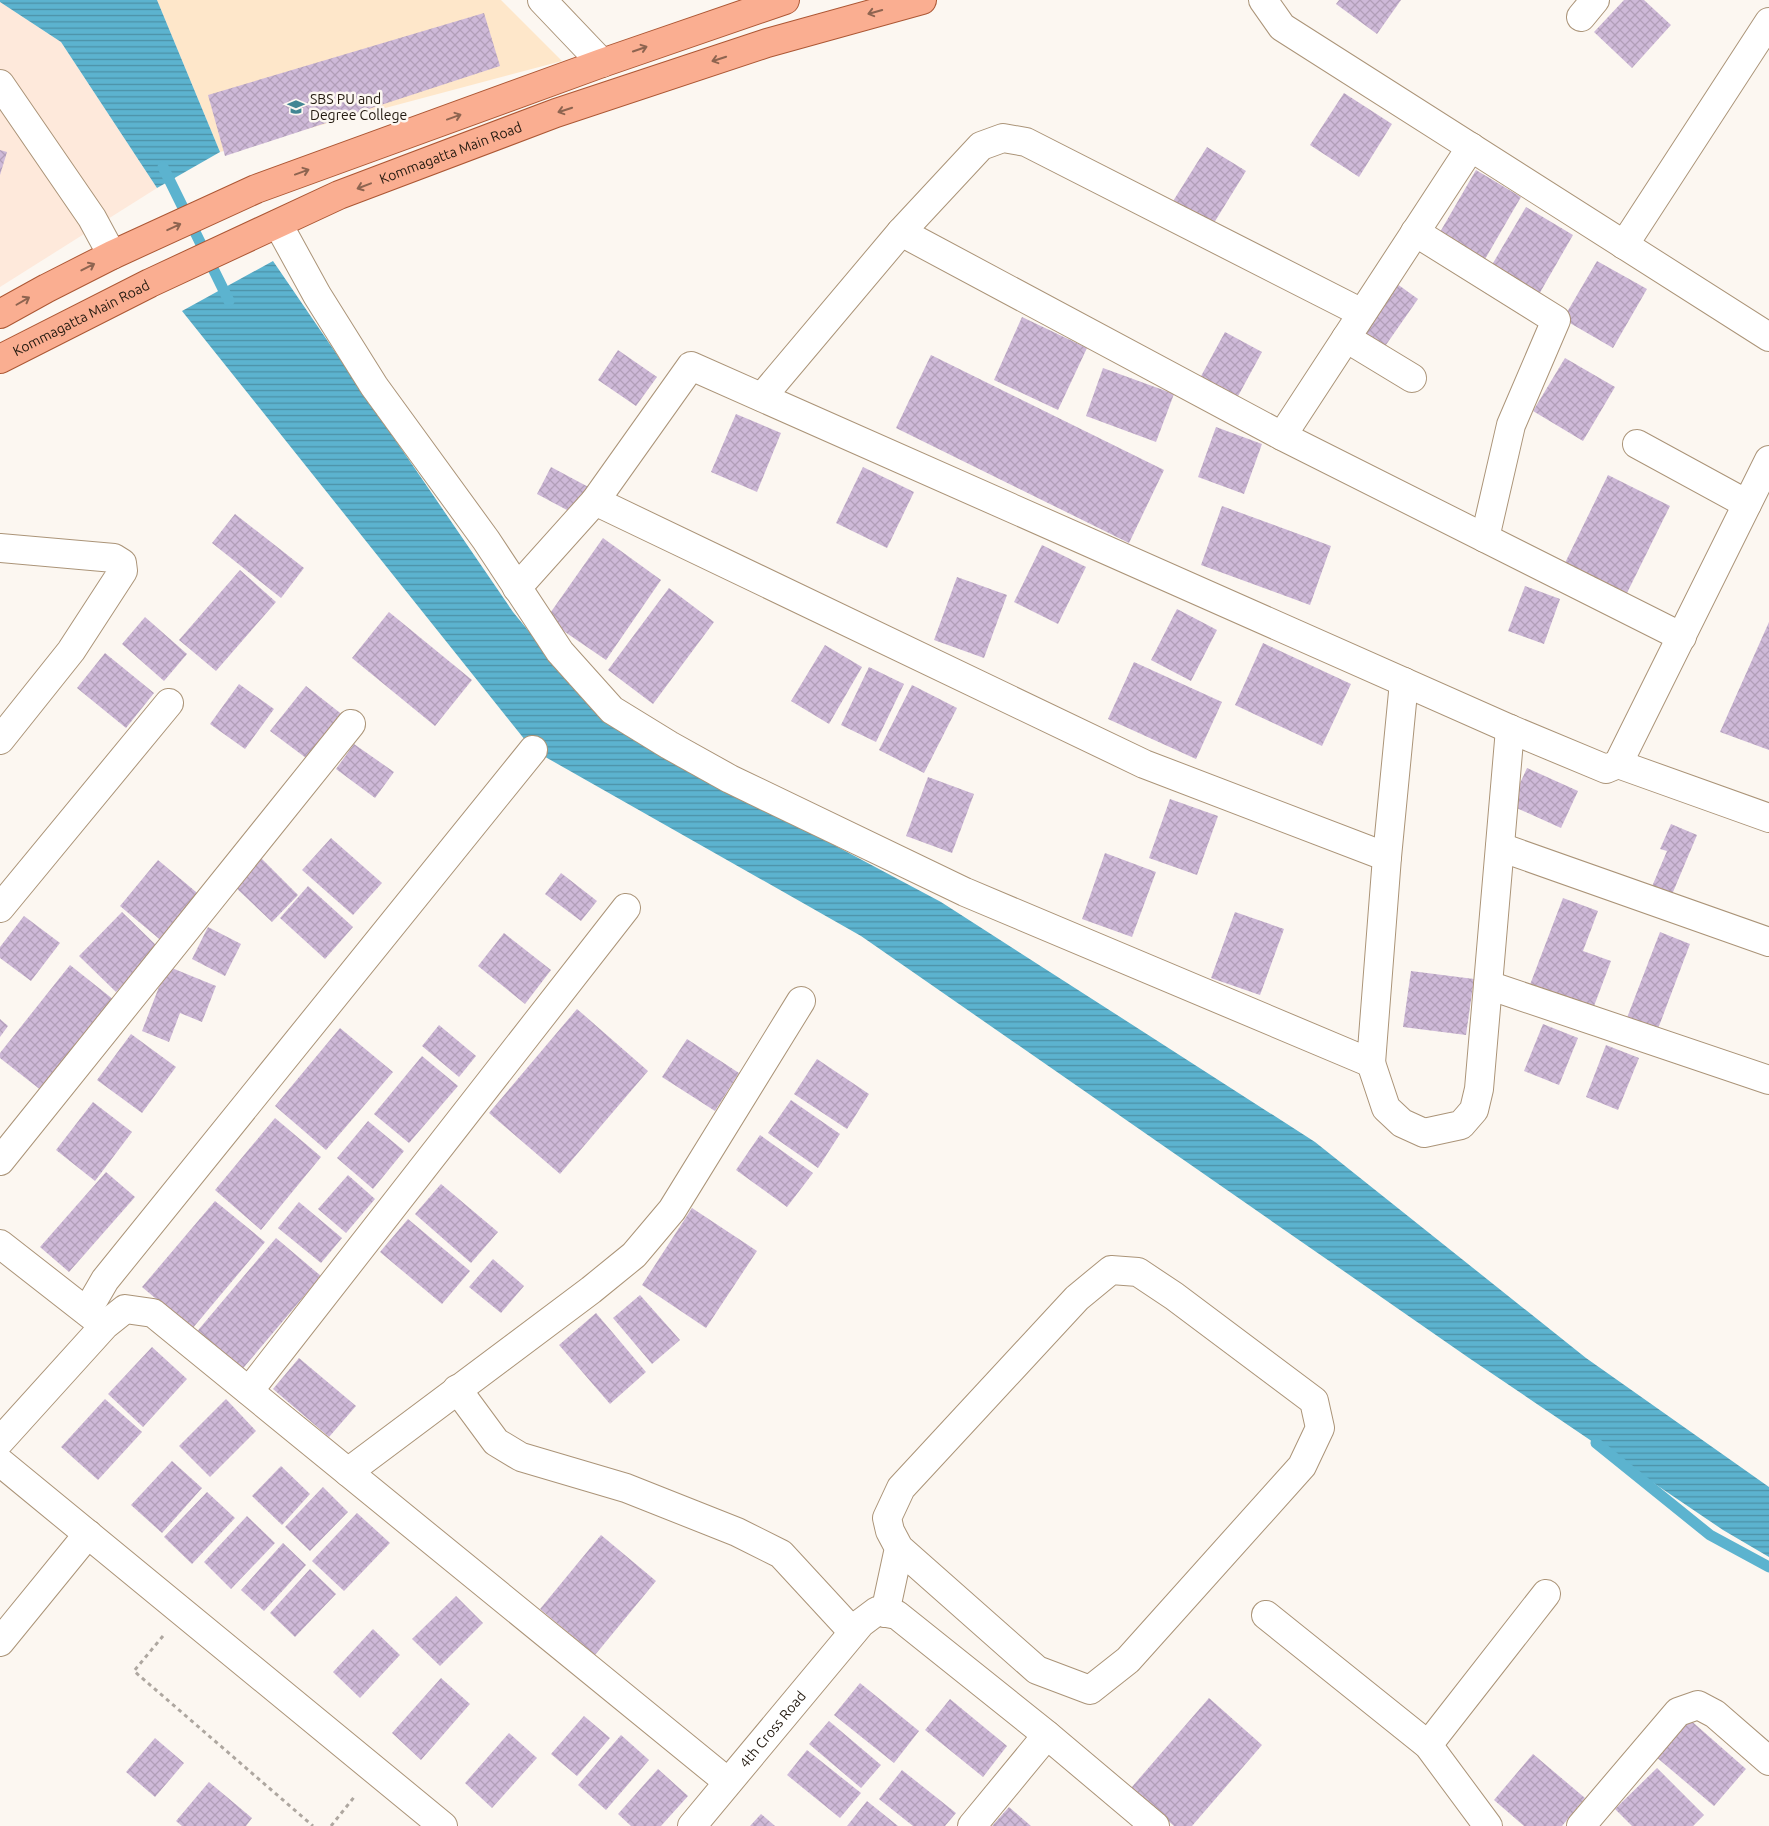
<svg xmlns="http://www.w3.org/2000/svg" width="1769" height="1826" viewBox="0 0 1769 1826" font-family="Ubuntu,sans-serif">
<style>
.commercial{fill:#fee9db}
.built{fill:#fee7ca}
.water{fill:url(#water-rules)}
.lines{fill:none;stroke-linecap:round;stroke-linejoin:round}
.stream{stroke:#5cb3cf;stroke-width:11}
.building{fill:url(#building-cross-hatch)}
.minor-casing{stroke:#ab9478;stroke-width:30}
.major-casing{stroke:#ac5734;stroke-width:30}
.path{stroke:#aea7a0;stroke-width:3;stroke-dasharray:4 4;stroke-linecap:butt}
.minor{stroke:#fff;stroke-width:28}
.major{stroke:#faae91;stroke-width:28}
.oneway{stroke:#8e6450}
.labels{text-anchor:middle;stroke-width:5;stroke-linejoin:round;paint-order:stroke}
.poi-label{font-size:14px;fill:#22190f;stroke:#fcf7f1;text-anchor:start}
.street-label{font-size:14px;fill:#22190f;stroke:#fcf7f1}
</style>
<defs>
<pattern id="water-rules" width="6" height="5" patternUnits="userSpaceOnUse" patternTransform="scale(1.25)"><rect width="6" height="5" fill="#5cb3cf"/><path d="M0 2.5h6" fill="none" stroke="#4c91a6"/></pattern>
<pattern id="building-cross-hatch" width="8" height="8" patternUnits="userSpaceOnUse" patternTransform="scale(1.25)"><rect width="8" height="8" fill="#ceb9d8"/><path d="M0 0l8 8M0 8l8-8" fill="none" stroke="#b19eb8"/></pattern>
</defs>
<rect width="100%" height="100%" fill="#fcf7f1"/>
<!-- commercial -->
<path class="commercial" d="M0,2L61,42L157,188L0,287Z"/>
<!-- built -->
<path class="built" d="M157,0H501L562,61L220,152Z"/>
<!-- water -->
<g class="water">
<path d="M0,0H157L220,152L157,188L61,42L0,2Z"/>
<path d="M273,261L513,612L564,674L725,787L941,902L1315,1142L1586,1358L1769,1487V1557L1723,1530L1469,1358L861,936L533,750L182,311Z"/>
</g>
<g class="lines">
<!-- stream -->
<g class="stream">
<path d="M163,167L229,301"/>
<path d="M1596,1443L1710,1535L1769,1567"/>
</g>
</g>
<!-- building -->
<g class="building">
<path d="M1339,0H1401L1377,34L1336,4Z"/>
<path d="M1624,0H1644L1671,25L1632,68L1594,32Z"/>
<path d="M484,13L500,66L225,156L208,95Z"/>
<path d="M1344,93L1392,124L1359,177L1310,145Z"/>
<path d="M1207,147L1246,171L1209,231L1170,206Z"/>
<path d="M0,150L7,152L0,175Z"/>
<path d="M1476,170L1521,197L1481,266L1436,239Z"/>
<path d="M1526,207L1573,235L1534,303L1486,275Z"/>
<path d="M1597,261L1647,289L1613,348L1563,319Z"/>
<path d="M1393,281L1418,299L1381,352L1356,335Z"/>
<path d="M1022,317L1087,348L1058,410L994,380Z"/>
<path d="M1225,332L1262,352L1237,398L1200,378Z"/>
<path d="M618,350L657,377L636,406L598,380Z"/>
<path d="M931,355L1164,470L1129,543L896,428Z"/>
<path d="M1565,358L1615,387L1583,441L1533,411Z"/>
<path d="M1103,368L1174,394L1156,442L1086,416Z"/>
<path d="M736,414L781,433L757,492L711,472Z"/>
<path d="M1216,427L1262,444L1244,494L1198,477Z"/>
<path d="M551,467L594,490L580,517L537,494Z"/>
<path d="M863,467L914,492L887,548L836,523Z"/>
<path d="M1608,475L1670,506L1625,597L1563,567Z"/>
<path d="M1222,506L1331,546L1310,605L1201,565Z"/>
<path d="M235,514L304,568L281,598L212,543Z"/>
<path d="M603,538L661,580L606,660L546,619Z"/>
<path d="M1042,545L1086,567L1058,624L1014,602Z"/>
<path d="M240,570L276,602L216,671L179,640Z"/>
<path d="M957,577L1007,595L984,658L934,640Z"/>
<path d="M1525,586L1560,599L1544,644L1508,631Z"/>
<path d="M669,588L714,622L653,704L608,670Z"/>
<path d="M1177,609L1217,630L1191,681L1151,660Z"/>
<path d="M389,612L472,680L435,726L352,658Z"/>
<path d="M145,617L187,654L164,681L122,644Z"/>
<path d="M1769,622V750L1720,732Z"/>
<path d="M1263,643L1351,684L1322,746L1235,705Z"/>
<path d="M825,645L862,667L829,724L791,701Z"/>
<path d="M105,653L154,693L126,728L77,688Z"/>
<path d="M1134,662L1222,702L1196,759L1108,719Z"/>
<path d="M869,667L904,684L876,742L841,725Z"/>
<path d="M239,684L274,709L245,749L210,724Z"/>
<path d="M912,685L957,708L924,773L879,750Z"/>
<path d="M306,686L344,716L310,761L270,731Z"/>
<path d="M354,744L394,772L375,798L336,769Z"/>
<path d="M1527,768L1578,791L1561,828L1510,805Z"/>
<path d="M928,777L974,794L952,853L906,836Z"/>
<path d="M1170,799L1218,816L1197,875L1149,858Z"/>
<path d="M1671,824L1697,835L1668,904L1648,896L1667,851L1660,849Z"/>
<path d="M331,838L382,883L353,915L302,870Z"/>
<path d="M1105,853L1156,872L1132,937L1082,919Z"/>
<path d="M260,857L298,895L272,922L233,885Z"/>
<path d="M158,860L202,897L164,943L120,906Z"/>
<path d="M561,873L597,901L581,921L545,894Z"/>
<path d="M308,886L353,927L325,959L280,918Z"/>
<path d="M1563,898L1598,911L1583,951L1611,961L1591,1014L1528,990Z"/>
<path d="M122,912L159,948L116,992L79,956Z"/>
<path d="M1235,912L1284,929L1260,995L1211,978Z"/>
<path d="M24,916L60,943L31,981L0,958V947Z"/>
<path d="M208,927L241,944L225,976L192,959Z"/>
<path d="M1660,932L1690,944L1656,1034L1625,1023Z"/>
<path d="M504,933L551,970L525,1004L478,966Z"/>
<path d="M70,965L114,1000L42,1091L0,1058V1053Z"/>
<path d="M167,966L216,986L202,1022L180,1013L169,1042L142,1031Z"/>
<path d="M1411,971L1474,979L1466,1035L1403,1027Z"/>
<path d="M577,1009L648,1071L560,1174L489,1113Z"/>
<path d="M0,1019L8,1026L0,1037Z"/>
<path d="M1543,1024L1578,1038L1559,1085L1524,1071Z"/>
<path d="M439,1025L476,1056L459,1077L422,1046Z"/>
<path d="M340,1028L393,1072L326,1150L275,1106Z"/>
<path d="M131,1034L176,1067L142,1113L97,1080Z"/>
<path d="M687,1039L739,1073L715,1111L662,1077Z"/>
<path d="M1606,1045L1639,1058L1618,1110L1586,1097Z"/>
<path d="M422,1056L458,1086L409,1143L374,1114Z"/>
<path d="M817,1059L869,1094L847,1129L794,1094Z"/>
<path d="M791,1100L840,1134L818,1168L768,1133Z"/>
<path d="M93,1102L132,1132L95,1181L56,1150Z"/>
<path d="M275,1118L321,1157L261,1230L215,1190Z"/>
<path d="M368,1121L404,1151L373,1189L337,1158Z"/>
<path d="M760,1135L813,1173L787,1207L736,1170Z"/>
<path d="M106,1172L135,1197L69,1272L40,1247Z"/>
<path d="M348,1175L375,1199L346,1233L318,1209Z"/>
<path d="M441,1184L498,1232L471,1263L415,1214Z"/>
<path d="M215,1201L265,1242L192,1329L142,1287Z"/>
<path d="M299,1202L342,1238L321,1263L278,1228Z"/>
<path d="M692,1208L757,1251L706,1328L642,1285Z"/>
<path d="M408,1219L470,1271L442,1304L380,1252Z"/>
<path d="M276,1238L321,1276L239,1373L194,1335Z"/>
<path d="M493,1259L524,1286L501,1313L469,1287Z"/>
<path d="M640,1295L680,1340L652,1364L613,1318Z"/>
<path d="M596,1313L646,1372L610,1404L559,1345Z"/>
<path d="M152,1347L187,1379L143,1427L108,1394Z"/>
<path d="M299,1358L356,1406L329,1437L273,1389Z"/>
<path d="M105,1399L142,1432L98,1480L61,1447Z"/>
<path d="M226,1399L256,1431L210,1477L179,1446Z"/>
<path d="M172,1461L202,1488L162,1533L131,1505Z"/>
<path d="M281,1466L310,1494L282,1525L252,1496Z"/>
<path d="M323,1487L348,1512L310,1551L285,1527Z"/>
<path d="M207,1492L235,1518L192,1564L164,1537Z"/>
<path d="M357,1513L390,1543L344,1591L312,1561Z"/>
<path d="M247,1516L275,1543L231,1589L204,1562Z"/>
<path d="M601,1535L656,1581L595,1655L540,1609Z"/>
<path d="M283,1543L306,1565L264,1611L241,1590Z"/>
<path d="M310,1569L336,1594L295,1637L270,1613Z"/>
<path d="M456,1596L483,1623L440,1666L412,1639Z"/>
<path d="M373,1629L400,1655L360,1698L333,1672Z"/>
<path d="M441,1678L470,1704L421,1760L392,1733Z"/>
<path d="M860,1683L919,1731L894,1763L834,1715Z"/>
<path d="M1209,1698L1262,1745L1192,1826H1174L1131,1788Z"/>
<path d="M950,1699L1007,1746L983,1777L925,1730Z"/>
<path d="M584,1716L610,1738L577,1776L551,1754Z"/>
<path d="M1688,1718L1746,1769L1714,1806L1655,1756Z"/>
<path d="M829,1721L881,1765L861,1788L809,1744Z"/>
<path d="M509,1733L537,1758L492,1808L465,1783Z"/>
<path d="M621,1735L649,1760L606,1810L578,1785Z"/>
<path d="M155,1738L184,1763L155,1797L126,1772Z"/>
<path d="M807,1750L861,1793L840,1818L787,1775Z"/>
<path d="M1533,1754L1585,1798L1562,1826H1524L1494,1800Z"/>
<path d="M1657,1768L1704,1815L1693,1826H1632L1615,1809Z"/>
<path d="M658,1769L688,1796L661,1826H631L618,1814Z"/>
<path d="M902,1770L956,1813L945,1826H913L879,1799Z"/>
<path d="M209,1782L252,1818L246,1826H182L176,1821Z"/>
<path d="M867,1801L898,1826H847Z"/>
<path d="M1009,1807L1031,1826H992Z"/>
<path d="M761,1814L775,1826H750Z"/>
</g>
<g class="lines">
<!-- minor casing -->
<g class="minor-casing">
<g id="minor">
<path d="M542,0L602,63"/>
<path d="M1263,0L1282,27L1769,337"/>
<path d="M1581,17L1595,0"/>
<path d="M0,84L92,218L112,255"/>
<path d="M278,224L317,295L374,386L486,540L560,652L612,710L669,745L730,779L965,892L1371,1063L1387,857L1404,682"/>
<path d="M901,232L1282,436L1471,147"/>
<path d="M1415,232L1556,320L1511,425L1485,538"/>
<path d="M1624,245L1769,22"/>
<path d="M1346,338L1412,378"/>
<path d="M762,397L901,232L981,146L1003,138L1026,142L1362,313"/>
<path d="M1282,436L1682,637"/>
<path d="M1637,444L1747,504"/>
<path d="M595,501L691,366L1510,729L1606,769L1618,764L1769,460"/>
<path d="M0,548L114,558L122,563L123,571L71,651L0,740"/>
<path d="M517,588L595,501L1144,764L1387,857"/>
<path d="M1618,764L1769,818"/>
<path d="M1500,847L1769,942"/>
<path d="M0,908L169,703"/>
<path d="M1488,985L1769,1080"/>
<path d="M1371,1063L1386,1108L1402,1123L1424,1133L1461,1125L1474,1110L1479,1089L1510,729"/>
<path d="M0,1161L351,724"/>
<path d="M0,1244L101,1323"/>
<path d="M87,1311L105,1280L533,750"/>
<path d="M457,1389L496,1442L521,1457L626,1488L737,1532L781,1554L853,1632"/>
<path d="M249,1391L626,908"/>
<path d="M0,1441L105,1325L125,1309L153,1313L728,1782"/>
<path d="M0,1462L443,1826"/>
<path d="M348,1472L591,1290L634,1255L672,1210L801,1001"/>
<path d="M885,1613L899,1548L1037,1670L1090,1690L1128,1660L1302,1466L1320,1428L1314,1401L1174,1296L1138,1272L1111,1270L1077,1298L901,1488L887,1518L890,1531L899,1548"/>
<path d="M1266,1615L1428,1745L1488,1826"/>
<path d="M0,1642L88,1534"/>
<path d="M1428,1745L1546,1594"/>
<path id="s1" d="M692,1826L861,1623L877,1611L897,1615L1047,1735L1155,1826"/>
<path d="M972,1826L1047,1735"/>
<path d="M1581,1826L1678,1712L1698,1705L1715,1714L1769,1761"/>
</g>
</g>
<!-- major casing -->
<g class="major-casing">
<g id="major">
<path d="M0,314L47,288L112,255L256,189L602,63L785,0"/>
<path id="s2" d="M0,359L150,283L339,195L556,113L767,43L922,0"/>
</g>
</g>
<!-- path -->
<g class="path">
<path d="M163,1636L134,1671L313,1826"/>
<path d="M331,1826L355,1796"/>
</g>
<!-- minor -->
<use href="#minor" class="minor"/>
<!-- major -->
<use href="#major" class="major"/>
</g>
<!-- one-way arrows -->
<defs><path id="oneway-shaft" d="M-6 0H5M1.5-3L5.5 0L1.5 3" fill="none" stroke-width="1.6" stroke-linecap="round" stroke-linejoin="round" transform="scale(1.25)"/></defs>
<g class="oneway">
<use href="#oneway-shaft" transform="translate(875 12) rotate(164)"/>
<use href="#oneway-shaft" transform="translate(640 49) rotate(-19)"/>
<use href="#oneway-shaft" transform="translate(719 59) rotate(162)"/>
<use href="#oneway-shaft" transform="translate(565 110) rotate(162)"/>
<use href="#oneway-shaft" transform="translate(454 117) rotate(-20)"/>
<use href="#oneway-shaft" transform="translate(302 172) rotate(-20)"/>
<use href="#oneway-shaft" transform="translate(364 186) rotate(159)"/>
<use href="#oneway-shaft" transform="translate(174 227) rotate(-25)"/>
<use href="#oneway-shaft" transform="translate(88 267) rotate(-27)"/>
<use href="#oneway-shaft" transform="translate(23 301) rotate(-30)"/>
</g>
<!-- icons -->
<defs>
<g id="university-bare" transform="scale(1.35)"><path d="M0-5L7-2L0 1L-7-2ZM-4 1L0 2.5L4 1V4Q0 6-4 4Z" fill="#418693" stroke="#fcf7f1" stroke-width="2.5" paint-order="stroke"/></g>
</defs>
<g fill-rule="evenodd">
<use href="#university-bare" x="296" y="107"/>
</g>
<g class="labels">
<!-- poi labels -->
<g class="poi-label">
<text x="310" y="104">SBS PU and<tspan x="310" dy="16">Degree College</tspan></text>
</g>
<!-- street labels -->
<g class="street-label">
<text dy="5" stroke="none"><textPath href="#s2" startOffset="496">Kommagatta Main Road</textPath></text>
<text dy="5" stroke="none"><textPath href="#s2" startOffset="91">Kommagatta Main Road</textPath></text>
<text dy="5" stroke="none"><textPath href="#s1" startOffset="126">4th Cross Road</textPath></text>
</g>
</g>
</svg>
